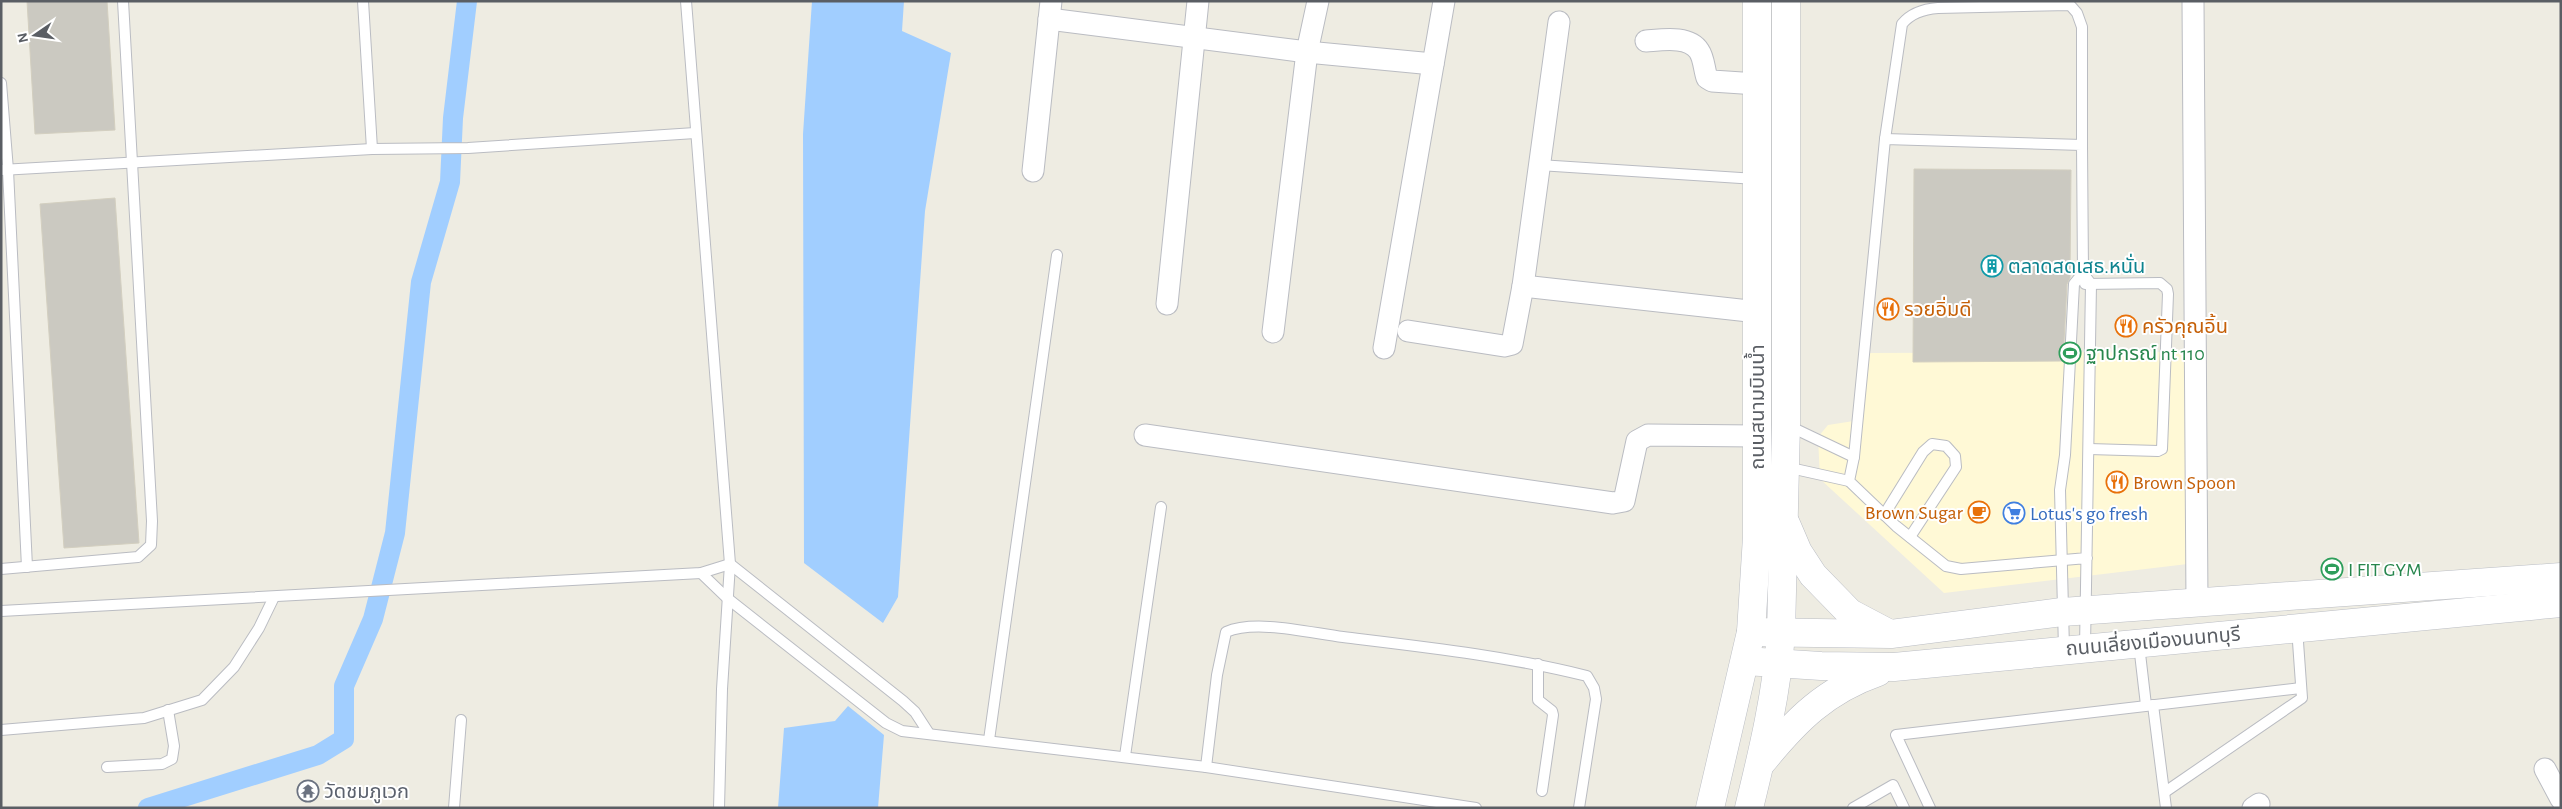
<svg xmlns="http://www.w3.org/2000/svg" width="2562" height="809" viewBox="0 0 2562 809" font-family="'Alegreya Sans','Noto Sans Thai',sans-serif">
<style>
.commercial{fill:#fff9d6}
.water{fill:#a1ceff}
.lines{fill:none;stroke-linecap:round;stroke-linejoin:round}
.canal{stroke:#a1ceff;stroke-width:20}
.building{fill:#cbc9c1;stroke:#d3cfc0}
.lane-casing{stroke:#babcc2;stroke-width:12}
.street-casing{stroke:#babcc2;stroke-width:23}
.secondary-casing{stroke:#babdc4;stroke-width:29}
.lane{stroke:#fff;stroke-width:10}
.street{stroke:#fff;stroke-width:21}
.secondary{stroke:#fff;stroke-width:28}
.labels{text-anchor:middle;stroke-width:4;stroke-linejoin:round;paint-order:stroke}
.culture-label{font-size:20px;fill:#0d838f;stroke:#fff;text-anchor:start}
.food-label{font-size:20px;fill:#c56008;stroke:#fff;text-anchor:start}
.leisure-label{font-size:20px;fill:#27864d;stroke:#fff;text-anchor:start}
.street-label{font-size:20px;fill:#5a5e64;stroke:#fff}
.shop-label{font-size:20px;fill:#366cbe;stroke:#fff;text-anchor:start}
.worship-label{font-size:20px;fill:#5b616d;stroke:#fff;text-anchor:start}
</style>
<rect width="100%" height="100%" fill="#eeece2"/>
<!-- commercial -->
<path class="commercial" d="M2196,352V563L1944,593L1820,479L1818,437L1828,425L1860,420L1865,353Z"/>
<!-- water -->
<g class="water">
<path d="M812,1H904L902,31L951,53L925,211L898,597L883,623L804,563L803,134Z"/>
<path d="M848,706L884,735L878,808H778L784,728L835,721Z"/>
</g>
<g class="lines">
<!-- canal -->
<path class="canal" d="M148,808L318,755L344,739V686L373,619L395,533L421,282L450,182L453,118L467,1"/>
</g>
<!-- building -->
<g class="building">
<path d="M27,1H107L115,130L35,134Z"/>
<path d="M1914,169L2071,170L2070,278L2067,284L2063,361L1913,362Z"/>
<path d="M115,198L139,543L64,548L40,204Z"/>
</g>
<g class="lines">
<!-- lane casing -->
<g class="lane-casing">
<g id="lane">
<path d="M363,1L372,149"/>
<path d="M686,1L730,564L722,689L719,808"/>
<path d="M1,83L8,170L27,567"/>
<path d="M1885,139L1902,24C1911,13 1924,9 1938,8L2070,5L2077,13L2082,27V145"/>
<path d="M1539,165L1756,179"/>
<path d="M1,170L372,149L468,148L695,133"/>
<path d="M2085,284L2160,283L2167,289L2168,294L2162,449L2158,451L2089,449"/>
<path d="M1789,426L1854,457"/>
<path d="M1786,467L1849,481"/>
<path d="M1884,515L1923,452L1932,444L1946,446L1955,456L1956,467L1910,537"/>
<path d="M730,564L903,701L915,712L928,732"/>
<path d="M1,569L138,557L151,545L152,521L123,1"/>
<path d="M701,573L727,598L886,723L902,731L1206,767L1476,808"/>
<path d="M1,611L701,573L730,564"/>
<path d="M2139,645L2146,705"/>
<path d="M2085,647L2091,284L2083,273L2082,145L1885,139L1854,457L1849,481L1896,526L1946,566L1961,569L2087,558"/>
<path d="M2064,649L2060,490L2065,455L2074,284L2083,273"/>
<path d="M1538,664V700L1552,711L1553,715L1542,791"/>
<path d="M2153,705L2166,808"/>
<path d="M1,730L144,718L202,700L234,667L259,628L274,597"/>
<path d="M989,740L1057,255"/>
<path d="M1125,756L1161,507"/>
<path d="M107,767L162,764L172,759L174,746L168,710"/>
<path d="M1206,767L1217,675L1226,632C1256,619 1310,633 1343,637C1425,647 1507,656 1587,676L1594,688L1596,699L1579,808"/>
<path d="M2165,792L2302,698L2297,628"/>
<path d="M454,808L461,720"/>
<path d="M1853,808L1893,785L1904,808"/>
<path d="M1930,808L1896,735L2301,688"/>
</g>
</g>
<!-- street casing -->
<g class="street-casing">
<g id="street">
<path d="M2193,1L2197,603"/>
<path d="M1049,19L1307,52L1433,64"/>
<path d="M1646,41C1661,40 1689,35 1699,51C1704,58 1704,69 1707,78L1712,81L1757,84"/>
<path d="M1033,171L1051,1"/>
<path d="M1523,286L1758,312"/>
<path d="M1167,304L1198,1"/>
<path d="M1408,331L1504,346L1512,344L1523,286L1559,22"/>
<path d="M1273,332L1307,52L1318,1"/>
<path d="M1384,348L1444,1"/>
<path d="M1145,435L1613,503L1624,501L1637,441L1648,435L1757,436"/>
<path d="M2545,769L2561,799"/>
<path d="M2253,808L2259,804"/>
</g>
</g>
<!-- secondary casing -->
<g class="secondary-casing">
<g id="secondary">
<path d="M1786,524L1798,552L1813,575L1850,613L1886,632"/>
<path d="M1751,632L1891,634L2062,612L2561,577"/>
<path d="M1745,661L1821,666L1894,667L2561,603"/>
<path d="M1762,762C1796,720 1826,690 1878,672"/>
<path d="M1710,808L1751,632L1757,537V1"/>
<path d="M1749,808C1763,751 1777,692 1781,633L1786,424V1"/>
</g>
</g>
<!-- lane -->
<use href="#lane" class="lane"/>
<!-- street -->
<use href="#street" class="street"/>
<!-- secondary -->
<use href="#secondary" class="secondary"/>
</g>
<!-- icons -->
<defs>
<g id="building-ring" transform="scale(1.125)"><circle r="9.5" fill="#fff" stroke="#0f9aa8" stroke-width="1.5"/><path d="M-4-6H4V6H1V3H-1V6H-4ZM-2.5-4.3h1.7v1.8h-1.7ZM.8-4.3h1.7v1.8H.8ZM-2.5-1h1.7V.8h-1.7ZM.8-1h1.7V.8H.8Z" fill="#0f9aa8"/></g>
<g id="restaurant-ring" transform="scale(1.125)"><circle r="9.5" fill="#fff" stroke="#e8710a" stroke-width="1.5"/><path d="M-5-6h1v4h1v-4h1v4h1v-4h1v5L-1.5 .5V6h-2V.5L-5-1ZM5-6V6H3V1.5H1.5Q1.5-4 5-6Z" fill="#e8710a"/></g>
<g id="stadium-ring" transform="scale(1.125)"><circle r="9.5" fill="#fff" stroke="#2e9e5b" stroke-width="1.5"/><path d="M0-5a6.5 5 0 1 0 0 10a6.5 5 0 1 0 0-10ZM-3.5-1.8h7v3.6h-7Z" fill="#2e9e5b"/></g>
<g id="cafe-ring" transform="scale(1.125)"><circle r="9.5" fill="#fff" stroke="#e8710a" stroke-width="1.5"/><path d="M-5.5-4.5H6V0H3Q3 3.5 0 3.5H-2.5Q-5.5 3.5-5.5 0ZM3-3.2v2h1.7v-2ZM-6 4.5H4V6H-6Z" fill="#e8710a"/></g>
<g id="supermarket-ring" transform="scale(1.125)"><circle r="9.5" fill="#fff" stroke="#3f7fe0" stroke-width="1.5"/><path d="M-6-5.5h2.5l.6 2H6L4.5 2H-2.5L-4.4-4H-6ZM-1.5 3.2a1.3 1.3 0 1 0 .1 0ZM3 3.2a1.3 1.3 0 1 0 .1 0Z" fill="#3f7fe0"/></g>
<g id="temple-ring" transform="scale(1.125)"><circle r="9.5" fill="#fff" stroke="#6b7280" stroke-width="1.5"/><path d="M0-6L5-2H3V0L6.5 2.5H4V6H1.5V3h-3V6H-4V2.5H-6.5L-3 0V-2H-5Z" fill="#6b7280"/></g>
</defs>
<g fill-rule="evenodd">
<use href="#building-ring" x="1992" y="266"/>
<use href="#restaurant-ring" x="1888" y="309"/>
<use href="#restaurant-ring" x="2126" y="326"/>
<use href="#stadium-ring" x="2070" y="353"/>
<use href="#restaurant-ring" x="2117" y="482"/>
<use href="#cafe-ring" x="1979" y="512"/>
<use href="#supermarket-ring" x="2014" y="513"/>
<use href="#stadium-ring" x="2332" y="569"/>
<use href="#temple-ring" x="308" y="791"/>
</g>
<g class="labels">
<!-- culture labels -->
<g class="culture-label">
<text x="2008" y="273">ตลาดสดเสธ.หนั่น</text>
</g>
<!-- food labels -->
<g class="food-label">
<text x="1904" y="316">รวยอิ่มดี</text>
<text x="2142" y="333">ครัวคุณอิ้น</text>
<text x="2133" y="489">Brown Spoon</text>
<text x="1963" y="519" text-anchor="end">Brown Sugar</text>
</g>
<!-- leisure labels -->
<g class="leisure-label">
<text x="2086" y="360">ฐาปกรณ์ nt 110</text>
<text x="2348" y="576">I FIT GYM</text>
</g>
<!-- street labels -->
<g class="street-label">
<text transform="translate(1757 407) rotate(-90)" y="7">ถนนสนามบินน้ำ</text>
<text transform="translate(2153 641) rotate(-5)" y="7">ถนนเลี่ยงเมืองนนทบุรี</text>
</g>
<!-- shop labels -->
<g class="shop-label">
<text x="2030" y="520">Lotus's go fresh</text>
</g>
<!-- worship labels -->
<g class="worship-label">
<text x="324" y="798">วัดชมภูเวก</text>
</g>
</g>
<!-- border -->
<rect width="2562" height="809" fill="none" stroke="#5a5e64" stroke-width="5"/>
<!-- north arrow -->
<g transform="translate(35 35) rotate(257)" stroke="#ffffff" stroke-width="4" paint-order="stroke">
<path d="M0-4L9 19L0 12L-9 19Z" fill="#5a5e64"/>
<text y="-8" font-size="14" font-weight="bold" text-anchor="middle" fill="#5a5e64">N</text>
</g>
</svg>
